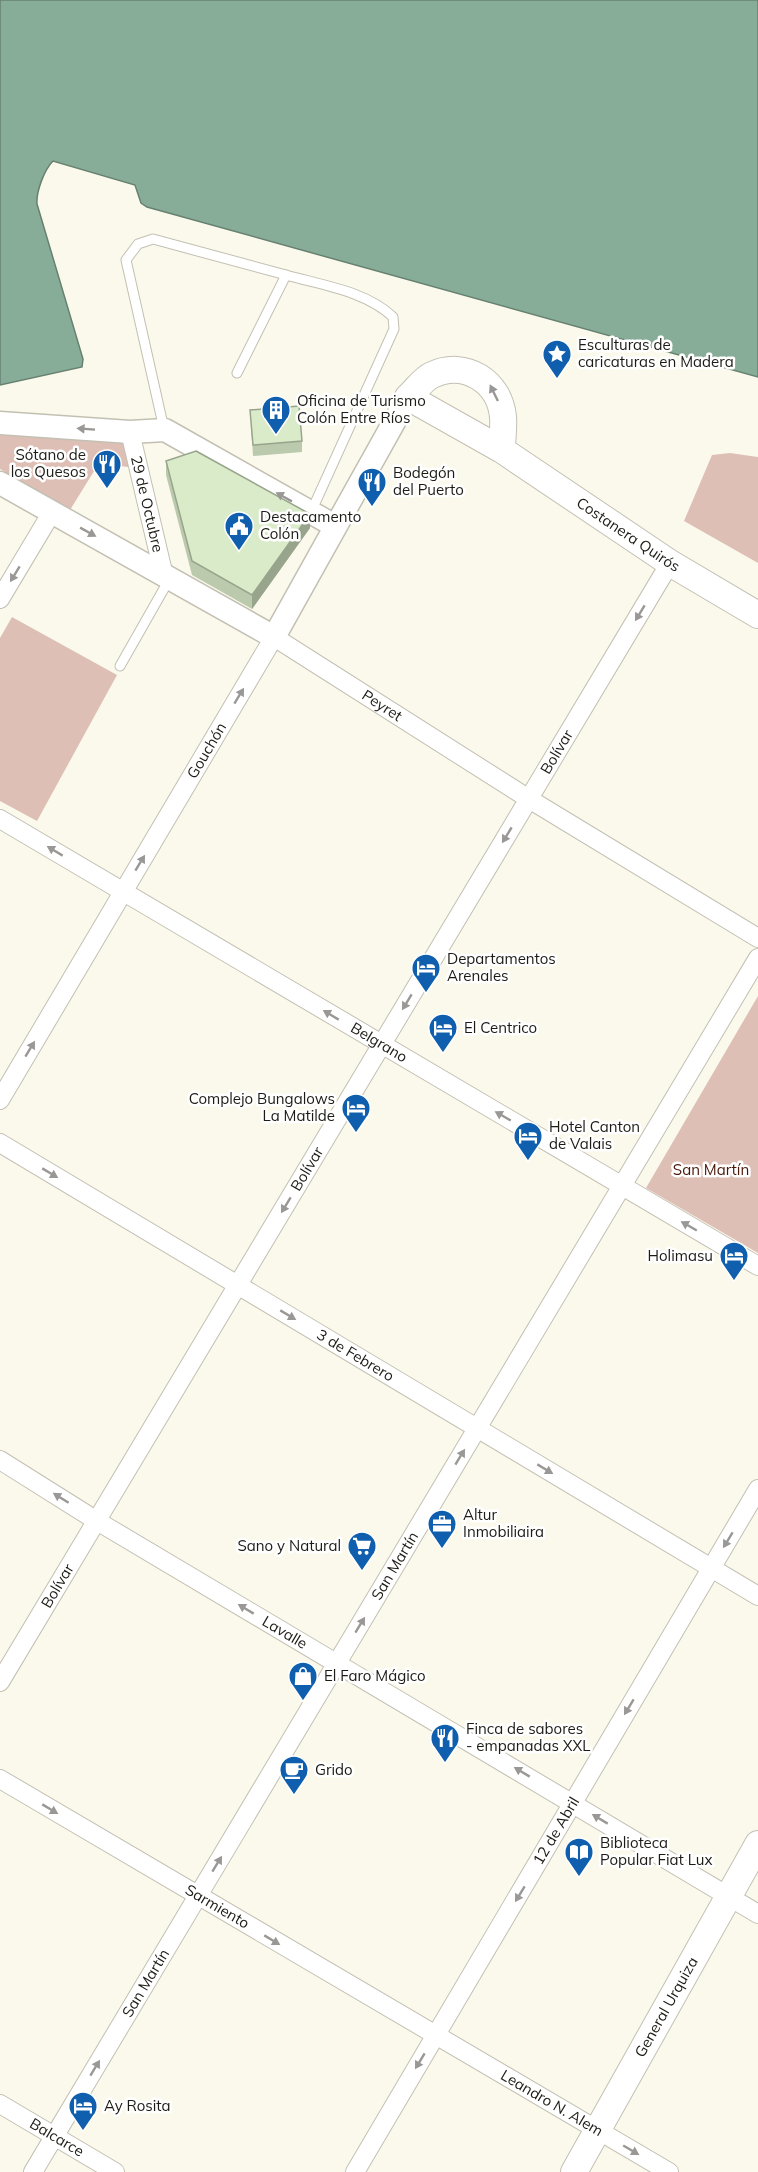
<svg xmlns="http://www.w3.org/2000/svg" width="758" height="2172" viewBox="0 0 758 2172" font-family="Mulish,sans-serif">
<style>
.green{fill:#debfb6}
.water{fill:#87ad98;stroke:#678171;stroke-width:1.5}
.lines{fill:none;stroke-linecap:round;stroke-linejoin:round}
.service-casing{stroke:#c3c0b3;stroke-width:11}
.minor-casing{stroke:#c3c0b3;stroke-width:20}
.tertiary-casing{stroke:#c3c0b3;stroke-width:25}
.secondary-casing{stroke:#c3c0b3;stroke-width:28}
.service{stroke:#fff;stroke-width:9}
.minor{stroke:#fff;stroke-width:18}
.tertiary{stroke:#fff;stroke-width:22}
.secondary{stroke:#fff;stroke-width:26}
.wall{fill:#bbcaac}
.shaded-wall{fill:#98a48c}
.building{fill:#d9ebc8;stroke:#98a48c;stroke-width:1.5}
.oneway{fill:#999896}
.labels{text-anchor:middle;stroke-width:5;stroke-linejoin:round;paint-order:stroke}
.poi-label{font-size:15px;fill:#1c1b16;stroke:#fff;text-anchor:start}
.street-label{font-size:15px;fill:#1c1b16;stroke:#fff}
.park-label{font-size:15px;fill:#4a1708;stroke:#fff}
</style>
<rect width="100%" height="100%" fill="#fbf9eb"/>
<!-- green -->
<g class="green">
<path d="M0,430L127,439L135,468L99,463L70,510L0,469Z"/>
<path d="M730,453L758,457V563L684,521L712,455Z"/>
<path d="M12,617L117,675L37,821L0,801V638Z"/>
<path d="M758,996V1253L646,1188Z"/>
</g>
<!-- water -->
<path class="water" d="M0,0H758V377L147,207L141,203L135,185L53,161C44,170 36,192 37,204L83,359L82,367L0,385Z"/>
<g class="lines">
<!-- service casing -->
<g class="service-casing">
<g id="service">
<path d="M237,373L286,275C321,285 366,291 393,317L394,329L311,512"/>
<path d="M164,429L126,260L138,244L153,239L286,275"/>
<path d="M120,666L170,578"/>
</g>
</g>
<!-- minor casing -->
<g class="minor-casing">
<g id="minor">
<path id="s1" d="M130,432L164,576"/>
<path d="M0,599L52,512"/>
<path id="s2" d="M0,819L758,1266"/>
<path id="s3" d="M0,1100L274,637L529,799L758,938"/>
<path id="s4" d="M0,1143L758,1596"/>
<path id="s5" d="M0,1460L97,1521L758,1914"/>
<path id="s6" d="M0,1682L670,563"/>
<path id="s7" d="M0,1779L669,2172"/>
<path id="s8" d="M0,2104L115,2172"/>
<path id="s9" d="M33,2172L758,958"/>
<path id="s10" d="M355,2172L758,1489"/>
</g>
</g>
<!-- tertiary casing -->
<g class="tertiary-casing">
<g id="tertiary">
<path d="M0,423L130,432L165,430L335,526"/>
<path d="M0,483L274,637L408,397"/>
</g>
</g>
<!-- secondary casing -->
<g class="secondary-casing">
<g id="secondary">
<path id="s11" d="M502,450C502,439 504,427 503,417C500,382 465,359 432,375C423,379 416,390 408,397L502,450L670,563L758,615"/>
<path id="s12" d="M574,2172L758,1844"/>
</g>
</g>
<!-- service -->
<use href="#service" class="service"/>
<!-- minor -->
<use href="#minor" class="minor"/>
<!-- tertiary -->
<use href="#tertiary" class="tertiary"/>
<!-- secondary -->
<use href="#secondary" class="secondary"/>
</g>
<!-- wall -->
<g class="wall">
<path d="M250,410L302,441V452L253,456Z"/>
<path d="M166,461L310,528L252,609L192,575L166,475Z"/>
</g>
<!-- shaded-wall -->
<path class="shaded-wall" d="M310,514V528L252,609V595Z"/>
<!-- building -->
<g class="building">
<path d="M299,406L302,441L253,445L250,410Z"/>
<path d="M196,451L310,514L252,595L192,561L166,461Z"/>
</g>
<!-- one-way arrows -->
<defs><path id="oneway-solid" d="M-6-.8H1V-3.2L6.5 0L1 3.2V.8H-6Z" transform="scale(1.5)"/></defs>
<g class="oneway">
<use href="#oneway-solid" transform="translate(494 393) rotate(-116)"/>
<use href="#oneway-solid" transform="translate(86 429) rotate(-176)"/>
<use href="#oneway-solid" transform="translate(284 497) rotate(-151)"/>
<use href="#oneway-solid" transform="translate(88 532) rotate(29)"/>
<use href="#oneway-solid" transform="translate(15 574) rotate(121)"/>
<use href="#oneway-solid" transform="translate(640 613) rotate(121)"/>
<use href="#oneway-solid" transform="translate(239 696) rotate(-59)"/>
<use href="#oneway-solid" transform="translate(507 835) rotate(121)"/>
<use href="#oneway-solid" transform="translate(55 851) rotate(-149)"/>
<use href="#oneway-solid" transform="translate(140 863) rotate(-59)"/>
<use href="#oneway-solid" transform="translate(407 1002) rotate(121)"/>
<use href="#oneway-solid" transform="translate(331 1015) rotate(-149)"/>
<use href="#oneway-solid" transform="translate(30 1049) rotate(-59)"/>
<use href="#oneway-solid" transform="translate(503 1116) rotate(-150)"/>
<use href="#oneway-solid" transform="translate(50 1173) rotate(31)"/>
<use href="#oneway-solid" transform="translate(286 1205) rotate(121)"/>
<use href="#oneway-solid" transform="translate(689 1226) rotate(-150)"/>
<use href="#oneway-solid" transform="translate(288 1315) rotate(31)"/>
<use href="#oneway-solid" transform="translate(460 1457) rotate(-59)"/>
<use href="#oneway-solid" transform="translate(545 1469) rotate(31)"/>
<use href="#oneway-solid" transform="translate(61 1498) rotate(-148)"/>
<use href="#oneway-solid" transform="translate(728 1540) rotate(121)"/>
<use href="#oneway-solid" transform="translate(246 1609) rotate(-149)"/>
<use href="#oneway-solid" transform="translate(360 1625) rotate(-59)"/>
<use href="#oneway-solid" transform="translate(629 1707) rotate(121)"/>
<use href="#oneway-solid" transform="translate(522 1772) rotate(-149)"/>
<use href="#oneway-solid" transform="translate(50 1809) rotate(31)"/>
<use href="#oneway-solid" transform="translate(600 1819) rotate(-149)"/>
<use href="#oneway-solid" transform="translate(217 1864) rotate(-59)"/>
<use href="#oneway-solid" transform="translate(520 1894) rotate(121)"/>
<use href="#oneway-solid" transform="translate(272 1940) rotate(31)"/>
<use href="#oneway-solid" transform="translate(420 2061) rotate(121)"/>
<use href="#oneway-solid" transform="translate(95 2068) rotate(-59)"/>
<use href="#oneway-solid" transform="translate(631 2150) rotate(30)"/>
</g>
<!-- icons -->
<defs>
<g id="sight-pin" transform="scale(1.5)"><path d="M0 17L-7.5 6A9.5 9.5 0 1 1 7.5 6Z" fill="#0f5fae" stroke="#fff"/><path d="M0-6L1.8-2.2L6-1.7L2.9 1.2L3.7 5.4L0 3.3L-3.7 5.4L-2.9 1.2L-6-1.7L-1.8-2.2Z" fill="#fff"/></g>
<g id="building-pin" transform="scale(1.5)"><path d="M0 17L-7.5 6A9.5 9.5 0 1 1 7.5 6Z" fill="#0f5fae" stroke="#fff"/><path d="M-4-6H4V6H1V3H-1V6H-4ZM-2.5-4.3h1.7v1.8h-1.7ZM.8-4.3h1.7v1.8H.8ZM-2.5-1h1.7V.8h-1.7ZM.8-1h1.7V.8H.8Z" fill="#fff"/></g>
<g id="restaurant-pin" transform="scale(1.5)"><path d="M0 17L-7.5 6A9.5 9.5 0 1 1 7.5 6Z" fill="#0f5fae" stroke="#fff"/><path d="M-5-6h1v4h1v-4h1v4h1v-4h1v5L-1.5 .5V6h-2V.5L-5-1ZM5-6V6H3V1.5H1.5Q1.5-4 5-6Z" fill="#fff"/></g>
<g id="civic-pin" transform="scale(1.5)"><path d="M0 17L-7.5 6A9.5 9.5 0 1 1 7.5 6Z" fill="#0f5fae" stroke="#fff"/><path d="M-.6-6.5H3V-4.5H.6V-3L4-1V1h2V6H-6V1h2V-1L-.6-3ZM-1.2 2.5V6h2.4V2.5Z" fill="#fff"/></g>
<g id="hotel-pin" transform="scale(1.5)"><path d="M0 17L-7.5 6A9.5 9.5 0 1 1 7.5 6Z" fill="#0f5fae" stroke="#fff"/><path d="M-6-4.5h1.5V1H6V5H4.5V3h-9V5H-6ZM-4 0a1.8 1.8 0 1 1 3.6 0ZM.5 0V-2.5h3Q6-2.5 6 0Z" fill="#fff"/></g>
<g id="office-pin" transform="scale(1.5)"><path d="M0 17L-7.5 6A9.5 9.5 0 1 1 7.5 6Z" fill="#0f5fae" stroke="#fff"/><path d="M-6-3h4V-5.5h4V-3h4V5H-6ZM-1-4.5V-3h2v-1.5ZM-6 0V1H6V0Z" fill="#fff"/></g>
<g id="supermarket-pin" transform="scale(1.5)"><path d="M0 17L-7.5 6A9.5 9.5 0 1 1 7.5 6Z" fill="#0f5fae" stroke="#fff"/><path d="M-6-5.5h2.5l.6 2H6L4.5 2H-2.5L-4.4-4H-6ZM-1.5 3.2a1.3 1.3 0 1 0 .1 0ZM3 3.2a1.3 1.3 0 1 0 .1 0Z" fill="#fff"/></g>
<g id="shop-pin" transform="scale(1.5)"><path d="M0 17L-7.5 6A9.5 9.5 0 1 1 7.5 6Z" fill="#0f5fae" stroke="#fff"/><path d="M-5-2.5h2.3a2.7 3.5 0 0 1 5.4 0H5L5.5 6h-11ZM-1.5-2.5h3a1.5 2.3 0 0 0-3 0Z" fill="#fff"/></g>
<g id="cafe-pin" transform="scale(1.5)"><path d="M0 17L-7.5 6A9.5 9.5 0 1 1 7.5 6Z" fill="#0f5fae" stroke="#fff"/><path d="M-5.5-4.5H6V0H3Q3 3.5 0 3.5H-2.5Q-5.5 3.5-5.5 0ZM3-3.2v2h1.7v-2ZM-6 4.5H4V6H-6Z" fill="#fff"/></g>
<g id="library-pin" transform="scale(1.5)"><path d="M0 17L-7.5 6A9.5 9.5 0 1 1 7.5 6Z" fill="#0f5fae" stroke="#fff"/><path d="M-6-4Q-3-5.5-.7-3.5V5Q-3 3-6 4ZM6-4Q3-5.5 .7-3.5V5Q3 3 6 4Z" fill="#fff"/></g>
</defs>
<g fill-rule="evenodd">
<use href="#sight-pin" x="557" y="354"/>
<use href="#building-pin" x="276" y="410"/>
<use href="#restaurant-pin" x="107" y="464"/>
<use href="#restaurant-pin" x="372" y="482"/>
<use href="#civic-pin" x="239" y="526"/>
<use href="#hotel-pin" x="426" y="968"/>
<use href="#hotel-pin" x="443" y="1028"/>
<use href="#hotel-pin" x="356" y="1108"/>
<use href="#hotel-pin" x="528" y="1136"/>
<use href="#hotel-pin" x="734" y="1256"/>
<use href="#office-pin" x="442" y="1524"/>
<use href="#supermarket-pin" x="362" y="1546"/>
<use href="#shop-pin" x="303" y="1676"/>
<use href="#restaurant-pin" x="445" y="1738"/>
<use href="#cafe-pin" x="294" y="1770"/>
<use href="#library-pin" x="579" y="1852"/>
<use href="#hotel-pin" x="83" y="2106"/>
</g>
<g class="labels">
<!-- poi labels -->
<g class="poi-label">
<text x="578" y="350">Esculturas de<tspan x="578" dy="17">caricaturas en Madera</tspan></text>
<text x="297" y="406">Oficina de Turismo<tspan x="297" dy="17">Colón Entre Ríos</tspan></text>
<text x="86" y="460" text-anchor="end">Sótano de<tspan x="86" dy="17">los Quesos</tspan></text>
<text x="393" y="478">Bodegón<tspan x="393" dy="17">del Puerto</tspan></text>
<text x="260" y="522">Destacamento<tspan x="260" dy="17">Colón</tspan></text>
<text x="447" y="964">Departamentos<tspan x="447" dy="17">Arenales</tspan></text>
<text x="464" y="1033">El Centrico</text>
<text x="335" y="1104" text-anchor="end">Complejo Bungalows<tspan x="335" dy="17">La Matilde</tspan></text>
<text x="549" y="1132">Hotel Canton<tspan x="549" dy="17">de Valais</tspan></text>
<text x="713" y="1261" text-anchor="end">Holimasu</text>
<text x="463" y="1520">Altur<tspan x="463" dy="17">Inmobiliaira</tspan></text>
<text x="341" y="1551" text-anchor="end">Sano y Natural</text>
<text x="324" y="1681">El Faro Mágico</text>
<text x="466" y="1734">Finca de sabores<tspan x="466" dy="17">- empanadas XXL</tspan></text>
<text x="315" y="1775">Grido</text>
<text x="600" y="1848">Biblioteca<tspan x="600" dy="17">Popular Fiat Lux</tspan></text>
<text x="104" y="2111">Ay Rosita</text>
</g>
<!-- street labels -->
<g class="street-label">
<text dy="5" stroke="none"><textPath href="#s1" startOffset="74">29 de Octubre</textPath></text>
<text dy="5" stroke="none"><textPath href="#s11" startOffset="423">Costanera Quirós</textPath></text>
<text dy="5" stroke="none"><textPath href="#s3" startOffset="666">Peyret</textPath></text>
<text dy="5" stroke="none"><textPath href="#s3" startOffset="406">Gouchón</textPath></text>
<text dy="5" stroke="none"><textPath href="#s6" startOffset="1084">Bolívar</textPath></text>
<text dy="5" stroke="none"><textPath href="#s2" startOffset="440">Belgrano</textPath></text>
<text dy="5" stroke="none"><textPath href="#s6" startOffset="598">Bolívar</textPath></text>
<text dy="5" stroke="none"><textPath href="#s4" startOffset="414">3 de Febrero</textPath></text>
<text dy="5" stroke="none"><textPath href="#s9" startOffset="706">San Martín</textPath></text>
<text dy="5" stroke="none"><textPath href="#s6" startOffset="112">Bolívar</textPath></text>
<text dy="5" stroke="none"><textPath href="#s5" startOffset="333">Lavalle</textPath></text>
<text dy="5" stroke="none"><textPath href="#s10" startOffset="396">12 de Abril</textPath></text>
<text dy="5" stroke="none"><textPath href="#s7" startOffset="252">Sarmiento</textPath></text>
<text dy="5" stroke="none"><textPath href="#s9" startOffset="220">San Martín</textPath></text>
<text dy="5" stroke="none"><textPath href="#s12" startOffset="189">General Urquiza</textPath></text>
<text dy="5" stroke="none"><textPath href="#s7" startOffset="640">Leandro N. Alem</textPath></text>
<text dy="5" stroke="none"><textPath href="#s8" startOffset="66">Balcarce</textPath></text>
</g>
<!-- park labels -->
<g class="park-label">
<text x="711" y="1175">San Martín</text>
</g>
</g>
</svg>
